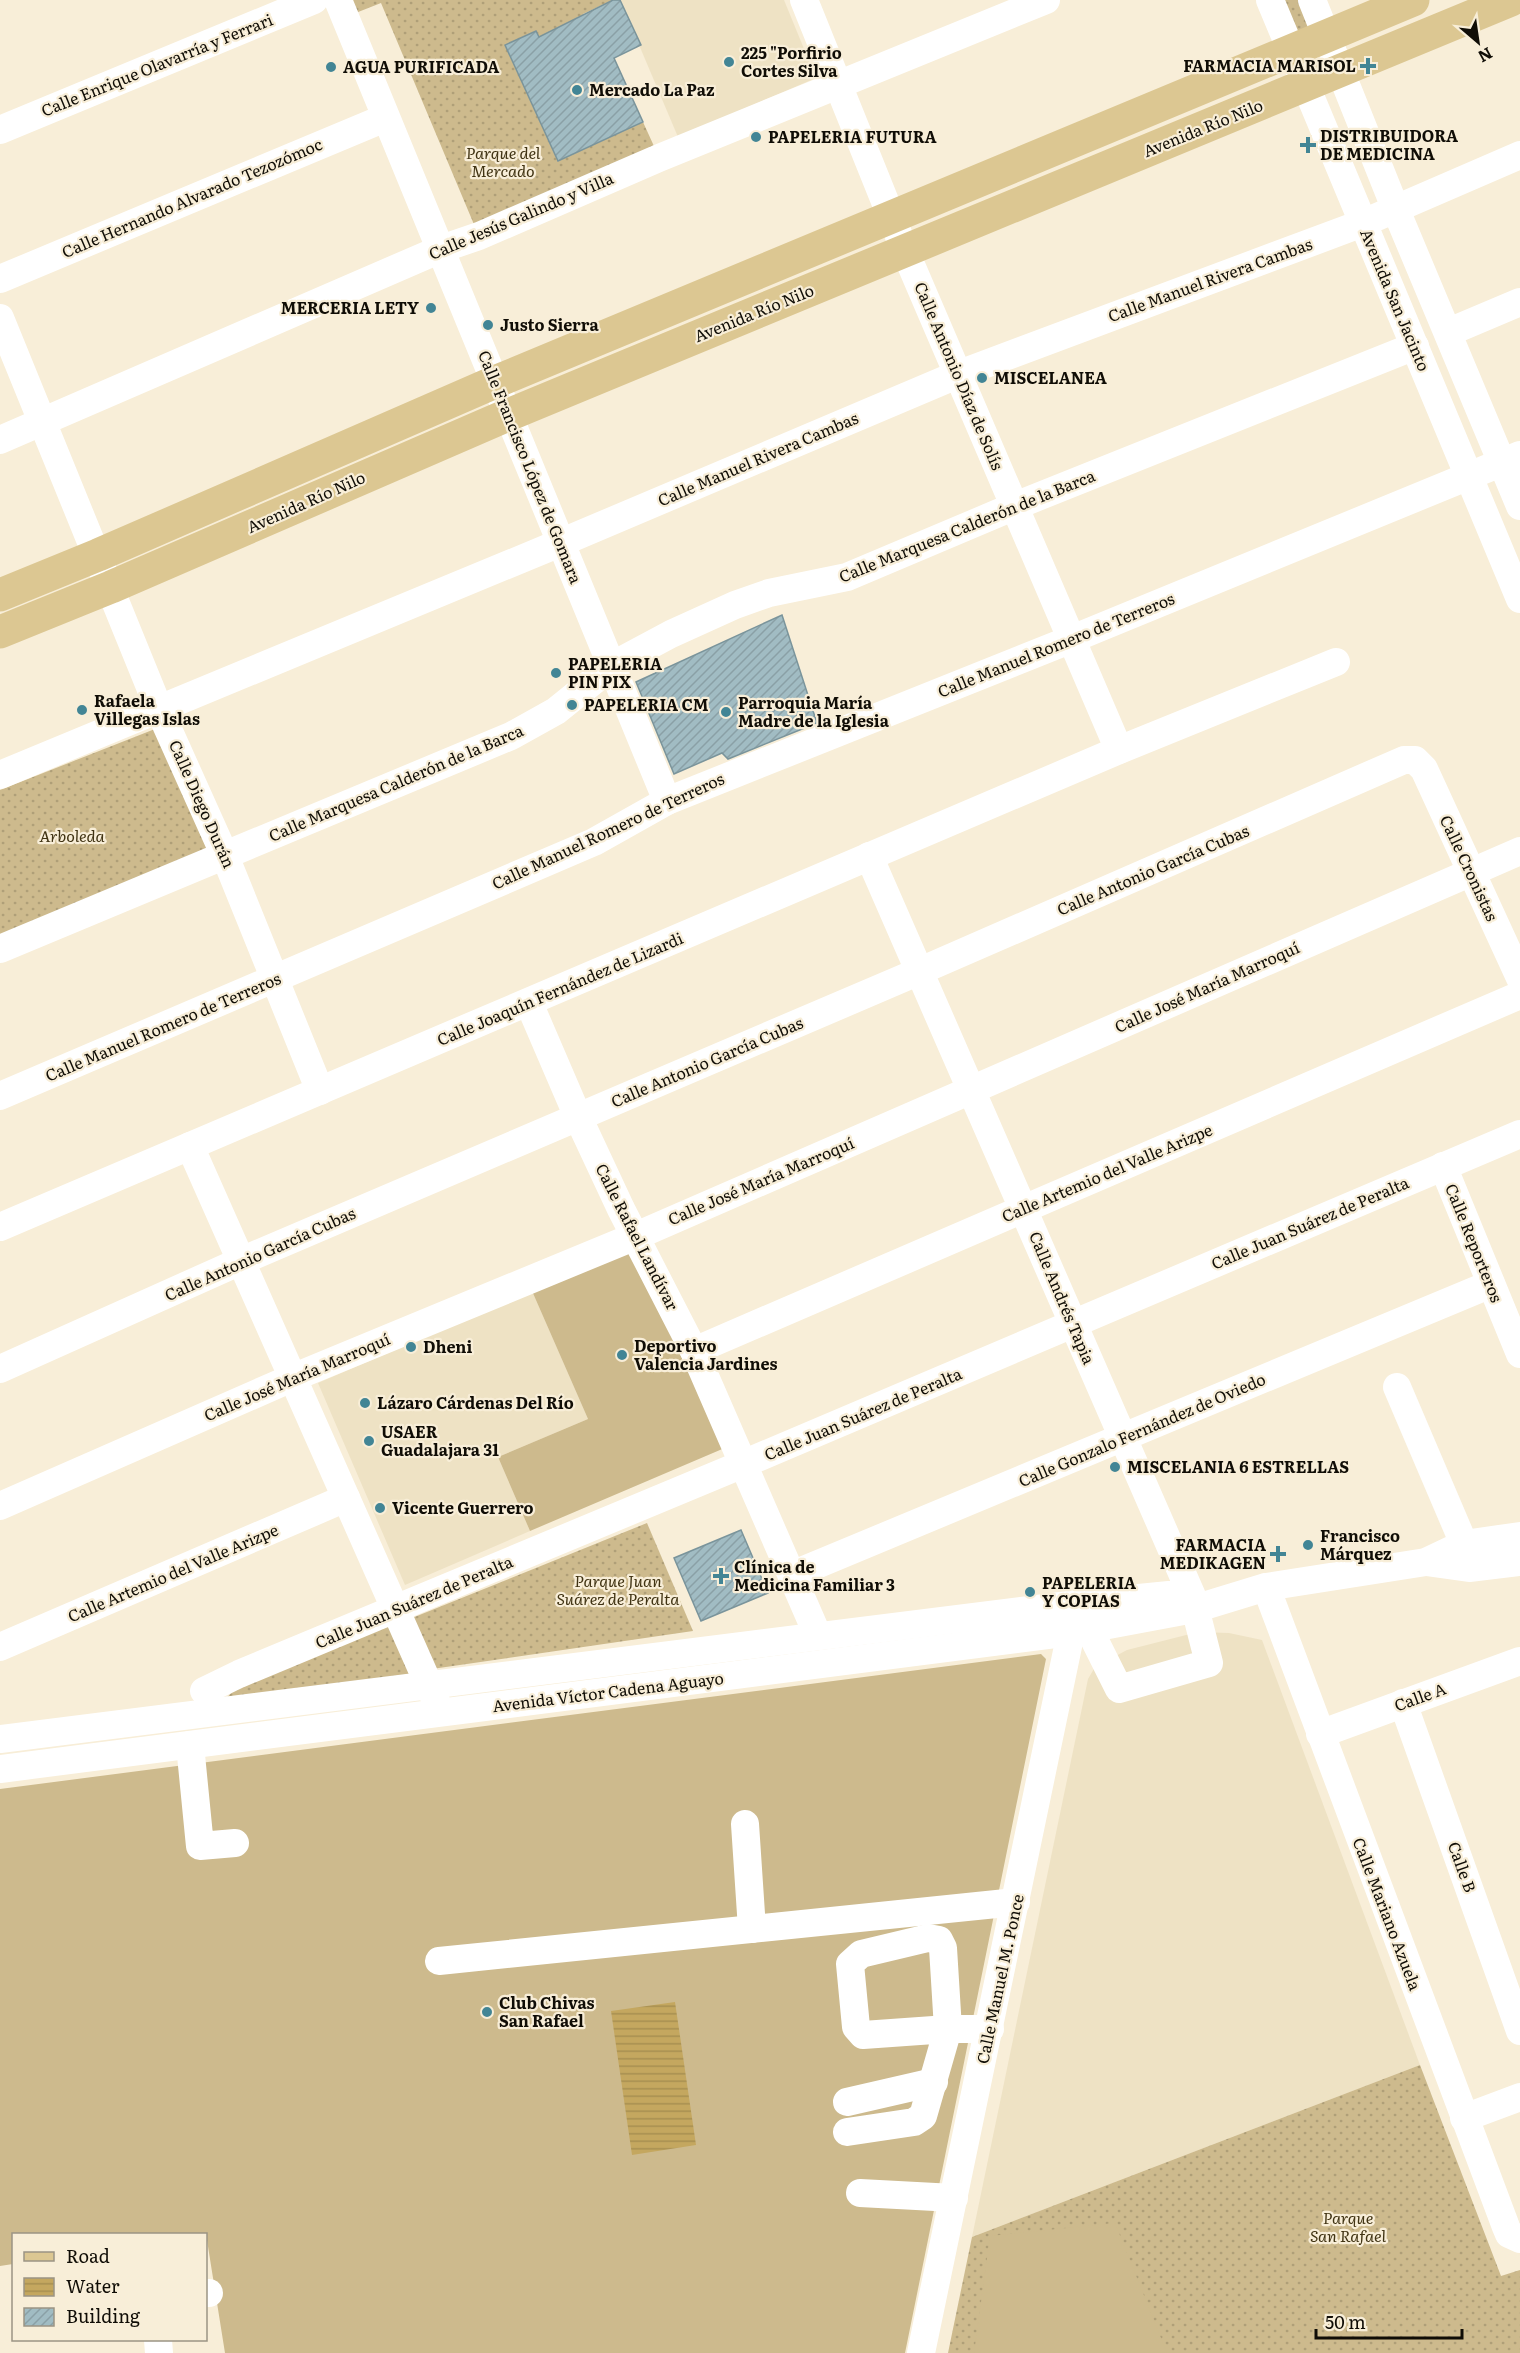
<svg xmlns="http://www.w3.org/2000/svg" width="1520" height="2353" viewBox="0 0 1520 2353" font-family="Literata,serif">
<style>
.built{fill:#eee2c4}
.grass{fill:url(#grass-dots)}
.pitch{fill:#cdba8d}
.water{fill:url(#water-rules)}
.building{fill:url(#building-hatch);stroke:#7a949b;stroke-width:1.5}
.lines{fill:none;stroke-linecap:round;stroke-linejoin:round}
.minor{stroke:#fff;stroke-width:28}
.major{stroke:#dcc792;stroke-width:33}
.poi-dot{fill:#428595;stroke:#f8eed8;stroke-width:2}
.labels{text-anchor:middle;stroke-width:4.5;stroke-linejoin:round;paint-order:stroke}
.poi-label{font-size:16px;font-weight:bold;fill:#100d06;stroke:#f8eed8;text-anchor:start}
.street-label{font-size:16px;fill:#100d06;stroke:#f8eed8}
.park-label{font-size:16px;font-style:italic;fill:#403313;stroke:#f8eed8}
</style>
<defs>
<pattern id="grass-dots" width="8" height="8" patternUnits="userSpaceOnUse" patternTransform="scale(1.5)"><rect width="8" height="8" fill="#cdba8d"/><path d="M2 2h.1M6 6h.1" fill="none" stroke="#af9f78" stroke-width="1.8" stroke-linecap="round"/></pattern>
<pattern id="water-rules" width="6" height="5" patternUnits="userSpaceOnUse" patternTransform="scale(1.5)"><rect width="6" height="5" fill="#c4a75f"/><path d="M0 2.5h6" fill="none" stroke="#a78f51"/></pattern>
<pattern id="building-hatch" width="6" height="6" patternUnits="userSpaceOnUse" patternTransform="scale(1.5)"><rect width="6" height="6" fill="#a1bcc3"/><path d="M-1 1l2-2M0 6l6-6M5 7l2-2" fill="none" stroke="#8aa0a6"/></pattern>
</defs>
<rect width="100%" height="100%" fill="#f8eed8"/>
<!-- built -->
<g class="built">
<path d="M620,0H784L816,78L678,137Z"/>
<path d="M532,1291L588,1419L498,1457L530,1531L405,1585L318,1383Z"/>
<path d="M1198,1632L1229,1633L1262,1640L1420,2065L972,2237L1088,1679L1095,1667L1127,1650Z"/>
</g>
<!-- grass -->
<g class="grass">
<path d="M342,0H613L583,14L558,161L643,122L658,155L478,234L381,3L348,16Z"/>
<path d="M1273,0H1310L1323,34L1291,48Z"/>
<path d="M160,727L216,852L0,941V790Z"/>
<path d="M647,1523L693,1631L432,1669L412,1618Z"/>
<path d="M388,1623L410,1674L225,1700L242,1680Z"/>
<path d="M1420,2065L1501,2276L1520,2270V2353H948L972,2237Z"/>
</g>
<!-- pitch -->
<g class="pitch">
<path d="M634,1250L727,1447L530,1531L498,1457L588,1419L532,1291Z"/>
<path d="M1041,1654L1046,1659L905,2353H225L206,2234H14L13,2264L0,2266V1789Z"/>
<path d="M1115,2223L1167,2353H974L990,2236Z"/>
</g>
<!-- water -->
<path class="water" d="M675,2002L696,2145L632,2155L611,2011Z"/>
<!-- building -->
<g class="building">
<path d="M613,0H620L641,45L614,58L643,122L558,161L505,45L536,31L539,37Z"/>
<path d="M782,615L817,723L728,759L722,753L674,774L636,682Z"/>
<path d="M741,1530L768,1593L701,1621L674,1558Z"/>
</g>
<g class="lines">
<!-- minor -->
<g class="minor">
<path d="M338,0L667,801"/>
<path d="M804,0L905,251L1119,750"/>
<path d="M1270,0L1520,599"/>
<path d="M1312,0L1396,210L1520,506"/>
<path d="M0,130L314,0"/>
<path d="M0,279L385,118"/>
<path d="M0,318L159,709L225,856L320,1091"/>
<path d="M1449,332L1520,302"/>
<path d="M0,440L441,249L479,236L659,158L1046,0"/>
<path d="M0,775L560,543L959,374L1363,223L1520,155"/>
<path d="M869,856L1192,1596L1209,1663L1119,1689L1089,1629"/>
<path d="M0,949L511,736L556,711L613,665L671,634L735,605L769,593L847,577L1015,506L1415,346"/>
<path d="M529,1003L578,1117L621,1209L694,1351L818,1636"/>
<path d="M0,1096L594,842L667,801L1072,639L1520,455"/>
<path d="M190,1146L436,1701"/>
<path d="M1443,1166L1520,1354"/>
<path d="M0,1227L1119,750L1336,662"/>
<path d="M694,1351L1520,995"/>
<path d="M0,1369L241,1261L920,971L1404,760H1415L1424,769L1520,978"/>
<path d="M1397,1387L1464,1544"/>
<path d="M0,1506L292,1378L636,1236L1520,851"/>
<path d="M1426,1562L1469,1568L1520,1562"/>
<path d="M792,1575L1491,1284"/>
<path d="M1266,1587L1506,2227L1509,2234L1520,2239"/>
<path d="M0,1647L346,1498"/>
<path d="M204,1691L239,1674L743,1464L1520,1134"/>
<path d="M1403,1703L1520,2031"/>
<path d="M1320,1734L1520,1661"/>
<path d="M0,1739L1068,1605L1169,1595L1183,1596"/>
<path d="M190,1745L200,1846L235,1843"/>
<path d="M0,1769L1071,1632L1194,1609L1266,1587L1426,1562L1464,1544L1520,1536"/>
<path d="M745,1824L752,1929"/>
<path d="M439,1961L1016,1902"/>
<path d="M847,2102L934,2082"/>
<path d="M1464,2118L1520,2097"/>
<path d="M847,2132L914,2122L923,2116L948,2029L943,1948L939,1940L928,1938L861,1954L850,1964L856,2027L863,2035L948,2029H990"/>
<path d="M860,2193L954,2198"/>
<path d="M206,2293H209"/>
<path d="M158,2340L159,2353"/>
<path d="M921,2353L1071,1632L1070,1616"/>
</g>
<!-- major -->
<g class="major">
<path d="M0,595L98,555L495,382L1413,0"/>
<path d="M0,632L111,587L508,415L1511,0"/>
</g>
</g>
<!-- markers -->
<g class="poi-dot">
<circle cx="729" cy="62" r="6"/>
<path d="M1365 57h6v6h6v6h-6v6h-6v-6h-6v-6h6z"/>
<circle cx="331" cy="67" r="6"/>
<circle cx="577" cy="90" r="6"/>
<circle cx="756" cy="137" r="6"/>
<path d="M1305 136h6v6h6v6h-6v6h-6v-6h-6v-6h6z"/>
<circle cx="431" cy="308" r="6"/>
<circle cx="488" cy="325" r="6"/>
<circle cx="982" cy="378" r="6"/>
<circle cx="556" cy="673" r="6"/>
<circle cx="572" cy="705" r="6"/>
<circle cx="82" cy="710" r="6"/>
<circle cx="726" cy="712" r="6"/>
<circle cx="411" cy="1347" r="6"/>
<circle cx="622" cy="1355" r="6"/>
<circle cx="365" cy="1403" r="6"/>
<circle cx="369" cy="1441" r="6"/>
<circle cx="1115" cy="1467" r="6"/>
<circle cx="380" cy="1508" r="6"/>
<circle cx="1308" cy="1545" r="6"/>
<path d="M1275 1545h6v6h6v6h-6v6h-6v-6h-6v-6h6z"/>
<path d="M718 1567h6v6h6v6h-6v6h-6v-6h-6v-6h6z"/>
<circle cx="1030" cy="1592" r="6"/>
<circle cx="487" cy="2012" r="6"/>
</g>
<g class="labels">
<!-- poi labels -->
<g class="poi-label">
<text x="741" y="59">225 "Porfirio<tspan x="741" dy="18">Cortes Silva</tspan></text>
<text x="1356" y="72" text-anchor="end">FARMACIA MARISOL</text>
<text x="343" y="73">AGUA PURIFICADA</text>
<text x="589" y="96">Mercado La Paz</text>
<text x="1320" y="142">DISTRIBUIDORA<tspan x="1320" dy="18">DE MEDICINA</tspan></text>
<text x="768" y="143">PAPELERIA FUTURA</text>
<text x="419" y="314" text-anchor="end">MERCERIA LETY</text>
<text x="500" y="331">Justo Sierra</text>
<text x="994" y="384">MISCELANEA</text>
<text x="568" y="670">PAPELERIA<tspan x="568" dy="18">PIN PIX</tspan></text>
<text x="94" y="707">Rafaela<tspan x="94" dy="18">Villegas Islas</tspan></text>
<text x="738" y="709">Parroquia María<tspan x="738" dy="18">Madre de la Iglesia</tspan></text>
<text x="584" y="711">PAPELERIA CM</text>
<text x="634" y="1352">Deportivo<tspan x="634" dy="18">Valencia Jardines</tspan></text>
<text x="423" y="1353">Dheni</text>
<text x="377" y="1409">Lázaro Cárdenas Del Río</text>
<text x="381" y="1438">USAER<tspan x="381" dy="18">Guadalajara 31</tspan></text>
<text x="1127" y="1473">MISCELANIA 6 ESTRELLAS</text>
<text x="392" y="1514">Vicente Guerrero</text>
<text x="1320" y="1542">Francisco<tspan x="1320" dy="18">Márquez</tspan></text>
<text x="1266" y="1551" text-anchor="end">FARMACIA<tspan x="1266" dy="18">MEDIKAGEN</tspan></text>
<text x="734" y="1573">Clínica de<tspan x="734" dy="18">Medicina Familiar 3</tspan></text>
<text x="1042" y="1589">PAPELERIA<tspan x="1042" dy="18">Y COPIAS</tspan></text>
<text x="499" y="2009">Club Chivas<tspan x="499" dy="18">San Rafael</tspan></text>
</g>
<!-- street labels -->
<g class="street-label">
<text transform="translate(157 65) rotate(-22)" y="6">Calle Enrique Olavarría y Ferrari</text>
<text transform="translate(1203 128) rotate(-22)" y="6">Avenida Río Nilo</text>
<text transform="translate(192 198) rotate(-23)" y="6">Calle Hernando Alvarado Tezozómoc</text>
<text transform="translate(521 216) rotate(-23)" y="6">Calle Jesús Galindo y Villa</text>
<text transform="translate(1210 280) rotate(-20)" y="6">Calle Manuel Rivera Cambas</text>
<text transform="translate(1395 300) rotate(67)" y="6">Avenida San Jacinto</text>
<text transform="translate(754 313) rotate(-22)" y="6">Avenida Río Nilo</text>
<text transform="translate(959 376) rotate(67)" y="6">Calle Antonio Díaz de Solís</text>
<text transform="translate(758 459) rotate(-23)" y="6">Calle Manuel Rivera Cambas</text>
<text transform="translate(530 467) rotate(68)" y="6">Calle Francisco López de Gomara</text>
<text transform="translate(306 502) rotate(-24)" y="6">Avenida Río Nilo</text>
<text transform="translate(967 526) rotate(-22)" y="6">Calle Marquesa Calderón de la Barca</text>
<text transform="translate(1056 645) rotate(-22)" y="6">Calle Manuel Romero de Terreros</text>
<text transform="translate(396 783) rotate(-23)" y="6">Calle Marquesa Calderón de la Barca</text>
<text transform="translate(202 804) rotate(66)" y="6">Calle Diego Durán</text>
<text transform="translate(608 831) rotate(-25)" y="6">Calle Manuel Romero de Terreros</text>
<text transform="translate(1469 868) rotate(65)" y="6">Calle Cronistas</text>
<text transform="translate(1153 870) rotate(-23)" y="6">Calle Antonio García Cubas</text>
<text transform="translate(1207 987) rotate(-24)" y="6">Calle José María Marroquí</text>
<text transform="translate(560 989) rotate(-23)" y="6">Calle Joaquín Fernández de Lizardi</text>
<text transform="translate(163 1027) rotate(-23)" y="6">Calle Manuel Romero de Terreros</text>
<text transform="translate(707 1062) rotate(-23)" y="6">Calle Antonio García Cubas</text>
<text transform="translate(1107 1173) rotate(-23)" y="6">Calle Artemio del Valle Arizpe</text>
<text transform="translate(761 1181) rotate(-23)" y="6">Calle José María Marroquí</text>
<text transform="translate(1310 1223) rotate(-23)" y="6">Calle Juan Suárez de Peralta</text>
<text transform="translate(637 1237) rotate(63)" y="6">Calle Rafael Landívar</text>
<text transform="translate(1474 1243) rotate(68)" y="6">Calle Reporteros</text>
<text transform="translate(260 1254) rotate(-24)" y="6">Calle Antonio García Cubas</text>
<text transform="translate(1062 1298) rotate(67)" y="6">Calle Andrés Tapia</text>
<text transform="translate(297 1377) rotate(-23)" y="6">Calle José María Marroquí</text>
<text transform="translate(863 1414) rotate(-23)" y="6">Calle Juan Suárez de Peralta</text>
<text transform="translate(1142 1430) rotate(-23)" y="6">Calle Gonzalo Fernández de Oviedo</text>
<text transform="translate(173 1573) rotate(-23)" y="6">Calle Artemio del Valle Arizpe</text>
<text transform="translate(414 1602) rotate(-23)" y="6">Calle Juan Suárez de Peralta</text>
<text transform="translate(608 1692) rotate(-7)" y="6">Avenida Víctor Cadena Aguayo</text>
<text transform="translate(1420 1697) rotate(-20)" y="6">Calle A</text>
<text transform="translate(1462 1867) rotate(70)" y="6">Calle B</text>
<text transform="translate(1387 1914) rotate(69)" y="6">Calle Mariano Azuela</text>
<text transform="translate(1000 1979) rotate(-78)" y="6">Calle Manuel M. Ponce</text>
</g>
<!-- park labels -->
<g class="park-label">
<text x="503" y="159">Parque del<tspan x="503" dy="18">Mercado</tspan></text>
<text x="72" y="842">Arboleda</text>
<text x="618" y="1587">Parque Juan<tspan x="618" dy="18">Suárez de Peralta</tspan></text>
<text x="1348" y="2224">Parque<tspan x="1348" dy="18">San Rafael</tspan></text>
</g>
</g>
<!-- legend -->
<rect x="12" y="2233" width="195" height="108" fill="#f8eed8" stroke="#9b9484" stroke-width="1.5"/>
<rect x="24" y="2252" width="30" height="9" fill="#dcc792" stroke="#9b9484" stroke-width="1.5"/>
<text x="66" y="2263" font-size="18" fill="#100d06">Road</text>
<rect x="24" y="2278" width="30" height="18" fill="url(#water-rules)" stroke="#9b9484" stroke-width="1.5"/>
<text x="66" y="2293" font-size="18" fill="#100d06">Water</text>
<rect x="24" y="2308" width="30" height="18" fill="url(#building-hatch)" stroke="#9b9484" stroke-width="1.5"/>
<text x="66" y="2323" font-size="18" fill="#100d06">Building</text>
<!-- north arrow -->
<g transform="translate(1478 42) rotate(151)" stroke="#f8eed8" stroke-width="4.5" paint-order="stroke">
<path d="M0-4.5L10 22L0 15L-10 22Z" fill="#100d06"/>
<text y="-9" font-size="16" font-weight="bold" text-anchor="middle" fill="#100d06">N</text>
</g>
<!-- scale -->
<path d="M1316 2329v9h146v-9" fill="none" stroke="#100d06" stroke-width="3"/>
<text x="1325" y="2329" font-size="18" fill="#100d06" stroke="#f8eed8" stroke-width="4.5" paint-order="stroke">50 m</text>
</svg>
